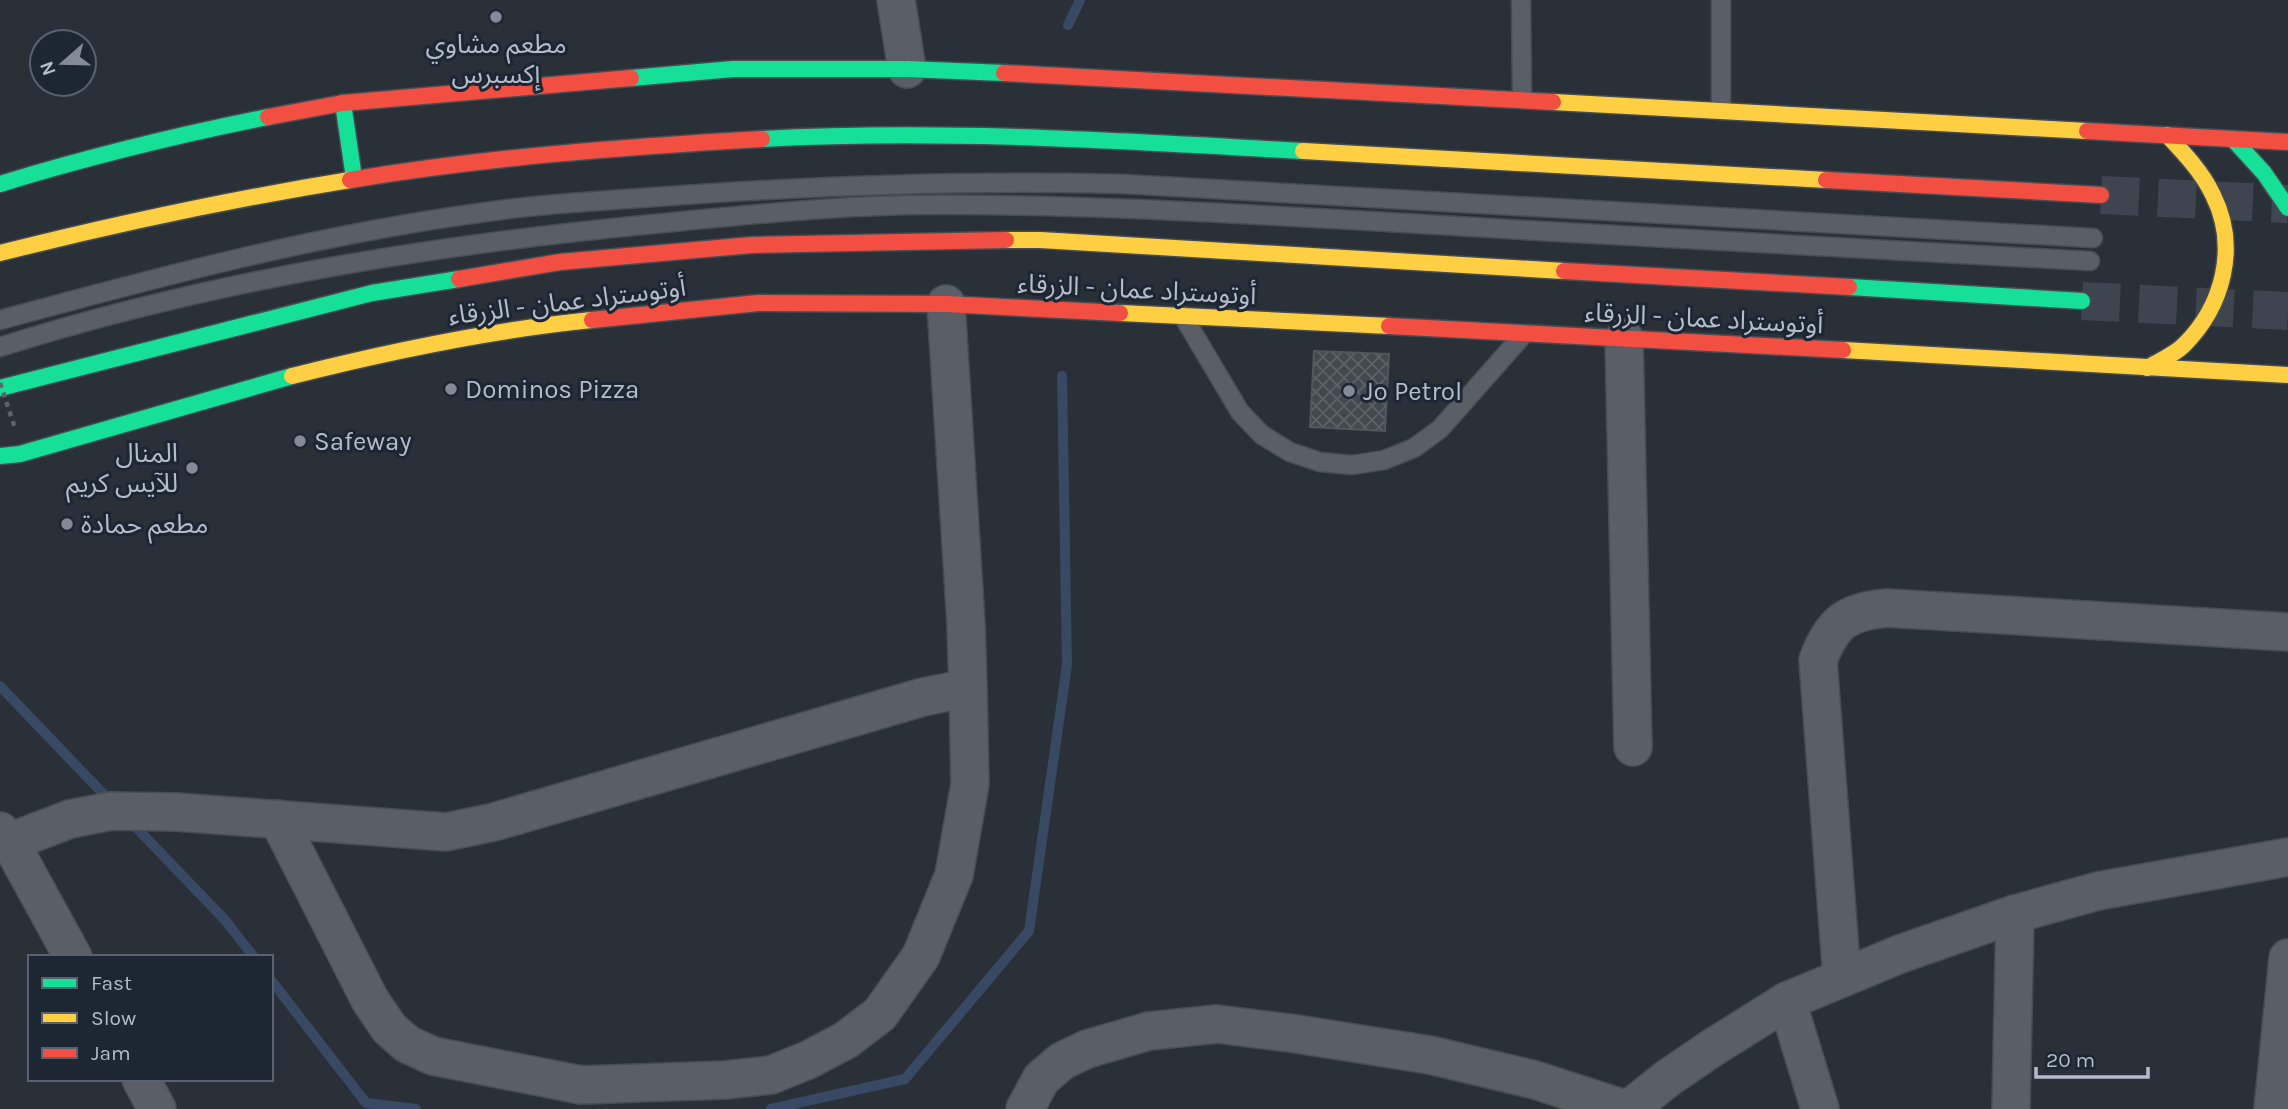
<svg xmlns="http://www.w3.org/2000/svg" width="2288" height="1109" viewBox="0 0 2288 1109" font-family="Karla,'Noto Sans Arabic',sans-serif">
<style>
.lines{fill:none;stroke-linecap:round;stroke-linejoin:round}
.stream{stroke:#384963;stroke-width:10}
.building{fill:url(#building-cross-hatch);stroke:#52575f;stroke-width:2}
.highway-tunnel{stroke:#3f454e;stroke-width:38;stroke-dasharray:38 19;stroke-linecap:butt}
.lane-casing{stroke:#484c53;stroke-width:21}
.street-casing{stroke:#484c53;stroke-width:40}
.fast-casing{stroke:#474c53;stroke-width:19}
.slow-casing{stroke:#474c53;stroke-width:19}
.jam-casing{stroke:#474c53;stroke-width:19}
.lane{stroke:#5a5e66;stroke-width:18}
.street{stroke:#5a5e66;stroke-width:37}
.fast{stroke:#16e098;stroke-width:16}
.slow{stroke:#ffcf43;stroke-width:16}
.jam{stroke:#f24e42;stroke-width:16}
.path-bridge{stroke:#5d636a;stroke-width:4.5;stroke-dasharray:5 5;stroke-linecap:butt}
.poi-dot{fill:#848b96;stroke:#1d2633;stroke-width:2.5}
.labels{text-anchor:middle;stroke-width:6;stroke-linejoin:round;paint-order:stroke}
.poi-label{font-size:26px;fill:#b4bcc9;stroke:#1d2633;text-anchor:start}
.street-label{font-size:26px;fill:#b4bcc9;stroke:#1d2633}
</style>
<defs>
<pattern id="building-cross-hatch" width="8" height="8" patternUnits="userSpaceOnUse" patternTransform="scale(1.75)"><rect width="8" height="8" fill="#444950"/><path d="M0 0l8 8M0 8l8-8" fill="none" stroke="#5d6168"/></pattern>
</defs>
<rect width="100%" height="100%" fill="#2a3038"/>
<g class="lines">
<!-- stream -->
<g class="stream">
<path d="M1068,25L1080,0"/>
<path d="M0,686L112,803"/>
<path d="M128,819L225,920L254,957"/>
<path d="M271,980L366,1103L416,1109"/>
<path d="M771,1109L905,1079L1029,931L1067,665L1062,376"/>
</g>
</g>
<!-- building -->
<path class="building" d="M1314,351L1389,354L1385,431L1310,427Z"/>
<g class="lines">
<!-- highway-tunnel -->
<g class="highway-tunnel">
<path d="M2101,195L2288,204"/>
<path d="M2082,301L2288,311"/>
</g>
<!-- lane casing -->
<g class="lane-casing">
<g id="lane">
<path d="M1521,0L1522,99"/>
<path d="M1721,110V0"/>
<path d="M1183,316L1240,412L1262,435L1290,452L1320,462L1352,465L1384,460L1414,448L1440,429L1523,335"/>
<path d="M0,320C158,277 317,235 479,213C546,203 616,200 684,195C830,185 976,180 1123,184L2093,238"/>
<path d="M0,347C215,279 440,244 664,223C745,215 826,207 907,205C1090,203 1273,216 1456,226C1667,239 1878,250 2090,261"/>
</g>
</g>
<!-- street casing -->
<g class="street-casing">
<g id="street">
<path d="M896,0L907,69"/>
<path d="M1624,338L1633,747"/>
<path d="M278,819L370,1000L389,1028L407,1044L433,1056L581,1085L725,1080L771,1075L808,1060L846,1040L880,1014L921,956L954,875L970,784L968,688"/>
<path d="M0,831L10,842L73,957"/>
<path d="M10,842L70,819L111,811L176,812L446,832L494,822L923,697L968,688L966,624L946,304"/>
<path d="M1842,978L1818,660C1833,622 1846,612 1887,608L2288,632"/>
<path d="M1787,1001L1820,1109"/>
<path d="M141,1079L157,1109"/>
<path d="M1025,1109L1041,1079L1062,1061L1087,1049L1149,1031L1217,1024L1290,1033L1430,1055L1535,1080L1625,1109"/>
<path d="M1629,1109L1668,1078L1712,1048L1787,1001L1900,954L2015,914L2098,891L2288,857"/>
<path d="M2011,1109L2015,914"/>
<path d="M2273,1109L2288,958"/>
</g>
</g>
<!-- fast casing -->
<g class="fast-casing">
<g id="fast">
<path d="M631,78L733,69H907L1004,73"/>
<path d="M343,103L354,178"/>
<path d="M762,139C943,129 1123,141 1303,151"/>
<path d="M2233,139L2264,173L2288,208"/>
<path d="M0,184C88,157 178,135 268,117"/>
<path d="M1849,287L2082,301"/>
<path d="M0,388L372,293L459,279"/>
<path d="M0,456L20,454L292,376"/>
</g>
</g>
<!-- slow casing -->
<g class="slow-casing">
<g id="slow">
<path d="M1553,102L2087,131"/>
<path d="M1303,151L1826,180"/>
<path d="M1006,240H1040L1564,271"/>
<path d="M0,253C116,224 232,199 350,180"/>
<path d="M1120,313L1389,326"/>
<path d="M1843,350L2288,375"/>
<path d="M2147,368C2159,361 2174,355 2184,345C2223,306 2239,247 2213,195C2202,172 2184,153 2167,135"/>
<path d="M292,376C391,351 491,330 592,320"/>
</g>
</g>
<!-- jam casing -->
<g class="jam-casing">
<g id="jam">
<path d="M1004,73L1553,102"/>
<path d="M268,117L343,103L631,78"/>
<path d="M2087,131L2288,142"/>
<path d="M350,180C487,157 624,147 762,139"/>
<path d="M1826,180L2101,195"/>
<path d="M1564,271L1849,287"/>
<path d="M459,279L560,262L752,245L1006,240"/>
<path d="M592,320L758,303L946,304L1120,313"/>
<path d="M1389,326L1843,350"/>
</g>
</g>
<!-- lane -->
<use href="#lane" class="lane"/>
<!-- street -->
<use href="#street" class="street"/>
<!-- fast -->
<use href="#fast" class="fast"/>
<!-- slow -->
<use href="#slow" class="slow"/>
<!-- jam -->
<use href="#jam" class="jam"/>
<!-- path-bridge -->
<path class="path-bridge" d="M0,383L15,428"/>
</g>
<!-- markers -->
<g class="poi-dot">
<circle cx="496" cy="17" r="7"/>
<circle cx="451" cy="389" r="7"/>
<circle cx="1349" cy="391" r="7"/>
<circle cx="300" cy="441" r="7"/>
<circle cx="192" cy="468" r="7"/>
<circle cx="67" cy="524" r="7"/>
</g>
<g class="labels">
<!-- poi labels -->
<g class="poi-label">
<text x="496" y="53" text-anchor="middle">مطعم مشاوي<tspan x="496" dy="30">إكسبرس</tspan></text>
<text x="465" y="398">Dominos Pizza</text>
<text x="1363" y="400">Jo Petrol</text>
<text x="314" y="450">Safeway</text>
<text x="178" y="462" text-anchor="end">المنال<tspan x="178" dy="30">للآيس كريم</tspan></text>
<text x="81" y="533">مطعم حمادة</text>
</g>
<!-- street labels -->
<g class="street-label">
<text transform="translate(1137 289) rotate(3)" y="9">أوتوستراد عمان - الزرقاء</text>
<text transform="translate(567 301) rotate(-7)" y="9">أوتوستراد عمان - الزرقاء</text>
<text transform="translate(1704 318) rotate(3)" y="9">أوتوستراد عمان - الزرقاء</text>
</g>
</g>
<!-- legend -->
<rect x="28" y="955" width="245" height="126" fill="#1d2633" stroke="#59626f" stroke-width="2"/>
<rect x="42" y="978" width="35" height="10" fill="#16e098" stroke="#59626f" stroke-width="2"/>
<text x="91" y="990" font-size="21" fill="#b4bcc9">Fast</text>
<rect x="42" y="1013" width="35" height="10" fill="#ffcf43" stroke="#59626f" stroke-width="2"/>
<text x="91" y="1025" font-size="21" fill="#b4bcc9">Slow</text>
<rect x="42" y="1048" width="35" height="10" fill="#f24e42" stroke="#59626f" stroke-width="2"/>
<text x="91" y="1060" font-size="21" fill="#b4bcc9">Jam</text>
<!-- north arrow -->
<g transform="translate(63 63) rotate(250)"><circle r="33" fill="#1d2633" stroke="#59626f" stroke-width="2"/>
<path d="M0-5L12 26L0 18L-12 26Z" fill="#848b96"/>
<text y="-10" font-size="19" font-weight="bold" text-anchor="middle" fill="#b4bcc9">N</text>
</g>
<!-- scale -->
<path d="M2036 1067v10h112v-10" fill="none" stroke="#b4bcc9" stroke-width="3.5"/>
<text x="2046" y="1067" font-size="21" fill="#b4bcc9" stroke="#1d2633" stroke-width="5" paint-order="stroke">20 m</text>
</svg>
